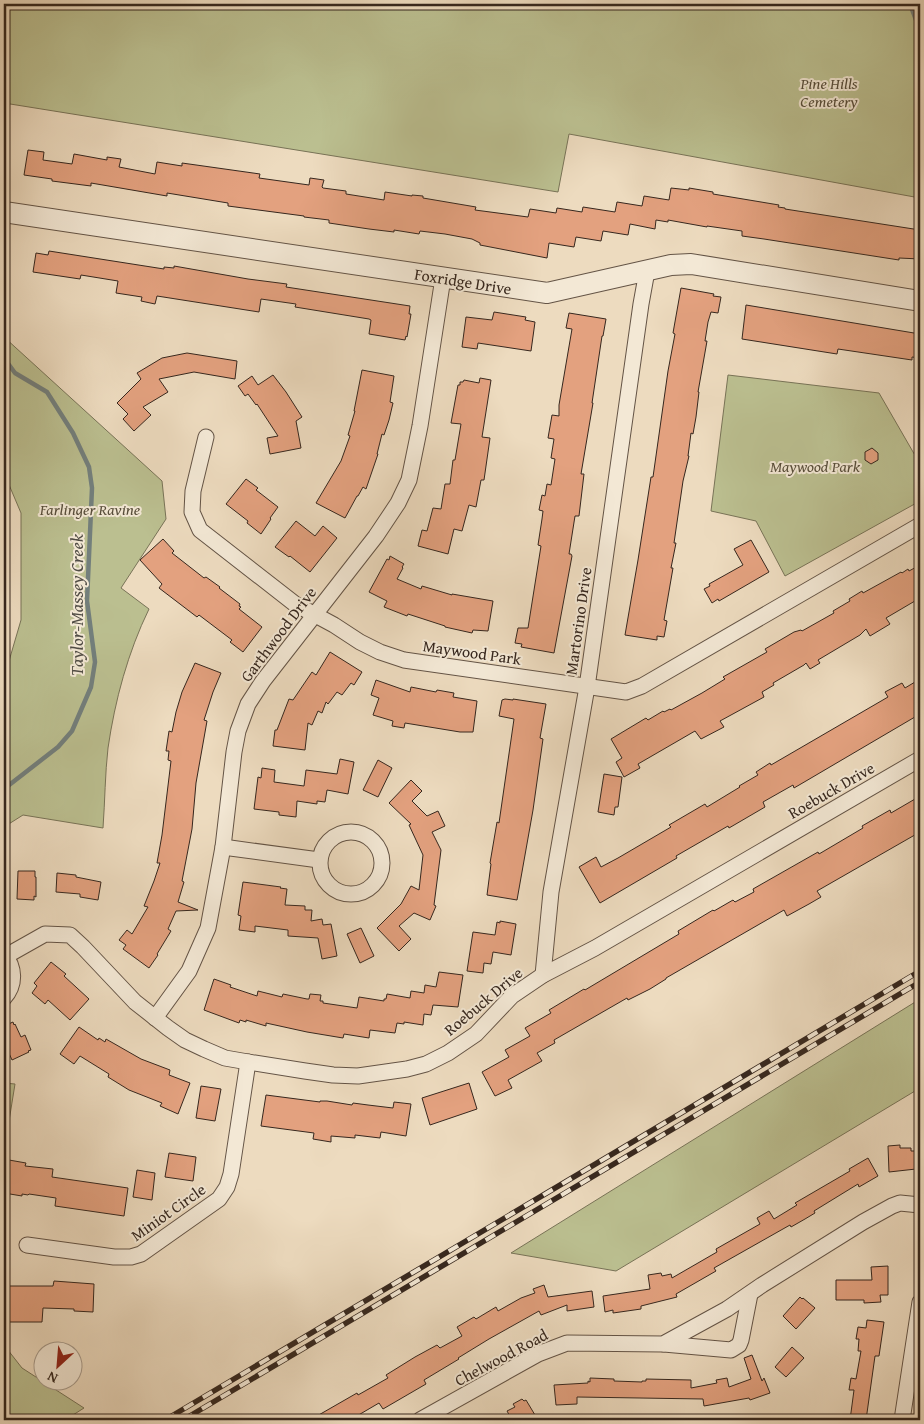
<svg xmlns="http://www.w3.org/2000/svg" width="924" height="1424" viewBox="0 0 924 1424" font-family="'Gentium Book Plus',serif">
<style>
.green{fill:#bbbf90;stroke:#787357}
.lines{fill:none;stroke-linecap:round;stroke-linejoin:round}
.stream{stroke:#737f7c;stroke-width:4.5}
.building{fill:#e3a17f;stroke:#36271e}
.minor-casing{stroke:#645446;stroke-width:17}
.tertiary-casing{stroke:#645446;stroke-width:22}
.minor{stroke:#f3e8d5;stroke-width:15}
.tertiary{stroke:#f3e8d5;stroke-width:20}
.rail-casing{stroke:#36271e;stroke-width:5.5}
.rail{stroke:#f3e8d5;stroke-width:4;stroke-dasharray:11;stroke-linecap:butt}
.labels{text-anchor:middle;stroke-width:4;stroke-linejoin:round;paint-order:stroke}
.park-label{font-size:16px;font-style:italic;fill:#574d3a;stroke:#f3e8d5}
.street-label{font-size:16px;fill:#36271e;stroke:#f3e8d5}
.water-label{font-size:18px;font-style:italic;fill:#504c45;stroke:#f3e8d5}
</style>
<rect width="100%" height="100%" fill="#eddbbf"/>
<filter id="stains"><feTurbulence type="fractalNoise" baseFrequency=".004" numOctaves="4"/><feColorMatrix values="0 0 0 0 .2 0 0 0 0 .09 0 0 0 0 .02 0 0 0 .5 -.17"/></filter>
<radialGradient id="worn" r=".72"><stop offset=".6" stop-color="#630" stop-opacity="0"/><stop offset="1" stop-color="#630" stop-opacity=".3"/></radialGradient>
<!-- green -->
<g class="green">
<path d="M4,4H920V198L569,134L558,192L4,103Z"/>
<path d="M4,337L162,481L166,519L121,588L149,609C128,652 115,700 108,748C105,774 105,801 103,828L23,815L4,827V678L21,620V513L4,473Z"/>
<path d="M728,375L879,393L920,464V501L785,576L756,521L711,511Z"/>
<path d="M920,999V1088L616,1271L511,1253Z"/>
<path d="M4,1083L15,1084L4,1152Z"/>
<path d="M4,1345L22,1368L84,1408L65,1420H4Z"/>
</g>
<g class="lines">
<!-- stream -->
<g class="stream">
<path d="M910,4L916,20L920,23"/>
<path d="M4,358L15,373L47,392L73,433L89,467L92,488L87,601L95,662L91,687L72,731L58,747L4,789"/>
</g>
</g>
<!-- building -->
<g class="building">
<path d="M28,150L44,152L43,160L72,164L74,154L107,160V157L121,159L119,167L155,174L157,162L182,166V163L260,174L259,178L309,185L310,178L324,180L322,187L323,188L346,191V194L384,200L385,192L412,196V195L423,196V198L476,207L475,210L528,217L530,209L556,213L557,208L582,212L583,207L615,212L617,202L642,206L644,196L669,200L671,188L689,190V188L713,192V194L779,205L778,207L785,208V209L920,230V259L899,258V260L764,239L742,236V231L707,226V227L668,220V222L656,220L655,229L630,224L628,235L603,231L601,241L576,237L574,247L549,243L547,258L480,245V243L472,239L445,234L420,231L419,234L394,230V232L369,229L329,223V220L304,217V216L228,206V203L167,193V196L91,183V186L52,181V179L24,175Z"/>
<path d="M49,251L164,269V267L174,268V266L248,279L287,284L286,287L410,306L409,314H411L407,337L406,336L405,340L369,334L371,320L369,319L295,307L296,304L261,299L259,312L157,296L155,304L141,301L142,297L116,293L118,281L81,275L80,279L33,272L36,253L48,255Z"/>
<path d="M681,288L714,294L713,296L721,297L718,313L711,312L708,322L705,341H707L698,392H699L696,417L693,434L691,433L688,456H689L683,481L674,543H676L671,568H673L664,620L667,621L664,637L657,636V640L625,635L638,560L651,477H653L668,371L675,334L673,333Z"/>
<path d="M746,305L920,334V358L912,357V360L838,349L837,354L742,339Z"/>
<path d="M494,312L526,317L525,320L535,322L531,351L478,343L477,349L462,347L466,317L492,320Z"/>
<path d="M569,313L606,319L603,336H602L592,403H593L581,474H584L579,516H575L569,554H571L572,556L554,653L521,647L522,644L515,643L518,628H528L541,546L538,545L542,519L543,511L539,510L542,495L545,496L547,484L551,485L555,459L551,458L554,439L548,438L552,415L559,416V405L572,329L566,328Z"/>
<path d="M187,353L237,361L235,379L194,372L159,379L168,392L143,407L151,415L134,431L123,419L128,414L117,403L141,379L137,373L162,358Z"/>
<path d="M362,370L394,376L390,402L393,403L389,420L384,435L382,434L377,454H378L366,489L363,487L358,496H357L345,518L316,503L341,461L350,436L348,435L355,411H354Z"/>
<path d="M273,375L286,392L302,417L296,421L301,448L270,454L267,438L278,436L257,404L256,405L248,394L245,396L238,386L252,376L258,385Z"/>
<path d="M480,378L491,380L482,437L490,438L484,480H481L476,507L469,505L462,531L454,529L448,554L418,546L422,530L427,531L433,508L441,509L445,484H450L453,460H455L461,424L451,423L458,385H460V382H463L464,380L479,383Z"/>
<path d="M872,448L878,453V460L871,464L865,460V452Z"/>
<path d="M246,479L258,488L256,490L278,507L270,518L271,519L261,534L247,523L248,521L226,504Z"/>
<path d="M296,521L315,536L323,526L337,538L310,572L290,556L289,557L275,547Z"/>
<path d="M163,539L174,551L172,553L204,578L206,577L220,587L219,588L240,604L239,606L241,607L239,609L262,627L243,652L230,642L232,640L199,615L197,617L159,588L162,584L140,560Z"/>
<path d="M751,540L769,572L719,601L718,599L712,603L704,589L710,586L709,584L743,565L734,549Z"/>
<path d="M390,556L404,564L402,567L403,568L397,579L421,589L422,586L452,595V594L493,601L488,631L473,630L472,633L445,627V626L408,614L407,616L384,607L387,601L369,592L387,559L389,560Z"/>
<path d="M920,565V598L886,618L890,624L870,636L866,629L860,635L818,660L820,663L810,669L806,663L804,665L773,683L774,685L762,692L764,697L720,721L724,727L701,739L695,731L638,764L640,768L624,777L616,762L622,758L611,739L646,718L648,720L663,711L664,712L670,709L671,710L702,693L725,679L723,677L767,652L765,649L794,632L801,630L802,631L834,613L833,611L850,601L849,599L862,591L863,593L901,572L902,573L908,569L909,571Z"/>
<path d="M330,652L362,672L354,685L351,683L342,695L337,692L328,704L326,702L322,713L318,711L312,725L308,723L305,750L273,746L275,730H277L289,699L293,700L312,672L316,675Z"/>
<path d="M195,663L221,673L213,692L204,720L207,721L196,783L192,829L182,881L184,882L178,902L198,910L176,911L168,929L171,931L157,954L158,955L149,968L123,949L126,945L119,940L127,930L132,934L148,907L144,906L154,881L160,863H157L162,835L171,761L168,760L169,751H166L169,731L172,732L176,712L182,692Z"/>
<path d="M920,679V711L919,712L920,714L806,781L794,788L793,785L763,802L765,807L729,828L728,826L676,856L677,858L600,903L579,867L596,857L601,867L618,858L671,827L669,825L705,804L707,807L740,787L739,786L758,775L756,772L770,763L771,765L888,697L885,692L902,683L905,688Z"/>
<path d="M376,680L410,692L411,687L436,692L437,690L454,693L453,697L477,701L473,732H460L405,723L404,728L392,726L393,721L373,715L379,698L371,695Z"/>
<path d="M505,699L513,700V699L546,704L540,738L543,739L533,810L517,900L487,895L491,864L490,863L497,822L499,823L514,719L499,716L502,700Z"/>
<path d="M340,759L354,762L348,794L327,790L325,802L317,801V804L297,801L296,817L279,815V812L254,809L258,777L261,778L262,768L275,770L274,782L304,786L306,770L337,774Z"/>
<path d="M378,760L392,768L378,797L363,790Z"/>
<path d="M604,774L622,777L618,807H615L614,815L598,812Z"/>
<path d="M411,780L422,791L412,801L427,816L438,811L445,826L432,832L441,850L434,905L436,906L430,920L414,913L399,926L411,939L399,951L377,928L401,904L411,886L419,890L423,855L409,825L411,824L389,803Z"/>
<path d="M915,799L920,808V832L817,891L821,897L809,904L787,916L784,910L666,978V979L650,989L628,1000L627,998L554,1040L555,1043L537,1053L542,1061L508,1080L512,1088L495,1096L482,1072L509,1057L505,1050L530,1036L525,1028L551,1013L549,1010L584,989L585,990L679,934L678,931L713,910L714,911L733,900L735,902L754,892L753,889L818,852L819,854L863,828L862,826L890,810L891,813Z"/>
<path d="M18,871H35V877H36V897L34,896V900L17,899Z"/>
<path d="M57,873L76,875V877L101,882L98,900L80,897V894L56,892Z"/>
<path d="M243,882L281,887L280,888L287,889L285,905L305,906V910H312L311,921L322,919L323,925L331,924L337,956L322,959L318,938L288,936V930L255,926V932L239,930L241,916L238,915Z"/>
<path d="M500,921L516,924L511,955L493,952L491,964L484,963L483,973L467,971L473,932L495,935L497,922L500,923Z"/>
<path d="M361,928L374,956L360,963L347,934Z"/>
<path d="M51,962L66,974L64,976L89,999L70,1020L48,1000L45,1004L32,993L37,986L34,983Z"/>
<path d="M439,972L463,975L458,1007L433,1005L431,1015L424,1014L423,1025L404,1022V1024L397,1023L395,1033L370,1030L369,1038L344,1034L343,1038L307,1032L266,1023V1026L246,1020V1022L240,1020L239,1023L204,1010L214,979L231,985L230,987L257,996L258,991L282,997L283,994L307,999H309L310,994L321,995L320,1001H323V1003L357,1008L359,997L384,1001V999H386L387,994L410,998L411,991L424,993L425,985L436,987Z"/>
<path d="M13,1022L14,1025L15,1024L21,1037L25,1035L31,1050L28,1051L29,1052L12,1060L4,1042V1026Z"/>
<path d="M79,1027L98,1040L99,1038L105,1042L106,1039L141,1059L170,1070L169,1075L190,1083L178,1114L160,1106L162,1103L129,1090L108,1077L109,1074L80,1056L74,1064L60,1054Z"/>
<path d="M469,1083L477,1109L430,1125L422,1098Z"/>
<path d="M201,1086L221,1089L215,1121L196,1118Z"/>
<path d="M266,1095L320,1102V1101H327L352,1105L353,1103L368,1105L393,1108L394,1102L411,1104L406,1136L381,1132L380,1138L355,1135V1138L331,1136V1142L313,1139L314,1133L261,1126Z"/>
<path d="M900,1145V1148H911V1151H916V1169L889,1172L888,1146Z"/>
<path d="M169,1153L196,1157L193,1181L165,1177Z"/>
<path d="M868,1158L878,1176L859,1187L858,1184L814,1211L815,1213L805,1219L791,1227L790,1225L714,1268L716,1271L676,1294L677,1297L641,1306V1309L613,1313V1310L605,1312L603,1296L650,1289L648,1275L661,1273L662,1276L671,1274L672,1278L717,1252L716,1249L760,1224L757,1218L769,1211L774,1219L797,1205L795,1203L850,1171L849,1169Z"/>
<path d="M9,1160L26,1163L25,1166L53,1169L52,1177L128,1188L124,1216L55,1206L56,1198L29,1194L28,1195L22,1194V1196L4,1193Z"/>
<path d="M137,1170L155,1173L152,1200L133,1197Z"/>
<path d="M888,1266V1295H880L881,1302L864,1303V1300H836V1280H872L871,1267Z"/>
<path d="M54,1281L94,1284L93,1312L74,1311V1309L43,1308L42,1322H9V1321L4,1320V1286H53Z"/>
<path d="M544,1285L548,1297L592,1291L594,1307L567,1311V1305L541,1315L539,1311L489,1339L458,1358L459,1359L424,1380L426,1384L383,1409L379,1403L350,1420H310L357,1393L358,1395L388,1378L386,1375L415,1357L437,1345L440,1348L462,1336L457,1327L474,1317L476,1319L496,1307L498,1311L521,1298L535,1293L533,1289Z"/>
<path d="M800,1297L802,1299L803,1298L815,1308L796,1329L783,1316Z"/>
<path d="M867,1320L884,1322L879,1356H875L866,1420H850L854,1390H849L851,1378L856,1379L861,1351H858L859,1339H856L858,1327L866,1328Z"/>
<path d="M792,1347L804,1358L786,1377L775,1367Z"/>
<path d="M752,1355L762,1381L764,1378L770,1393L750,1400L749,1398L704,1406L703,1399L577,1397V1404L556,1405L554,1385L588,1383V1381L590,1382V1378L614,1379V1381L642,1382V1381H646V1379L691,1380V1388L717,1383L716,1380L727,1378L729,1387L751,1379L744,1358Z"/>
<path d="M522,1399L524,1401L526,1400L538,1420H512L507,1411L515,1407L513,1404Z"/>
</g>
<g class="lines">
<!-- minor casing -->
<g class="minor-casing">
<g id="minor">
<path d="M206,437L193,491L192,512L200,530L295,604L334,625L360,642L380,652L404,660L626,692L642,686L920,525"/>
<circle cx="351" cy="863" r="31"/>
<path d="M223,847L319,860"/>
<path d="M4,954C15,967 16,985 4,998"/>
<path d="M6,956L45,934L70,935L83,947L135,1002L168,1028L185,1040L204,1049L225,1058L248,1062L305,1071L333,1075L358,1076L407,1069L426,1064L448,1053L476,1034L512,996L543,975L595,948L920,759"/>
<path d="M543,975L551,892L587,687L641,304L647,271"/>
<path d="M155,1018L189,971L208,928L223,847L234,752L238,731L248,704L263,681L376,536L398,503L409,480L420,426L443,278"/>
<path d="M27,1245L114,1257H131L141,1254L219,1199L227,1187L231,1174L248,1062"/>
<path d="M664,1344L731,1350L739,1345L741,1340L750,1294"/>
<path d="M420,1420L538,1354L567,1343L663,1344L727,1309L762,1285L863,1222L892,1206L900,1203L920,1205"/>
<path d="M902,1420L920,1302"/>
</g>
</g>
<!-- tertiary casing -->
<g class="tertiary-casing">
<path id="tertiary" d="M4,212L547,293L671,265L691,264L920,301"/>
</g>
<!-- minor -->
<use href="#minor" class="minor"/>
<!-- tertiary -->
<use href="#tertiary" class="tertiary"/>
<!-- rail casing -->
<g class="rail-casing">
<g id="rail">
<path d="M165,1420L920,971"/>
<path d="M183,1420L920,982"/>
</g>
</g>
<!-- rail -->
<use href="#rail" class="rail"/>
</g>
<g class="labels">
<!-- park labels -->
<g class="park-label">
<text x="829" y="89">Pine Hills<tspan x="829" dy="18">Cemetery</tspan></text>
<text x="815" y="472">Maywood Park</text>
<text x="90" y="515">Farlinger Ravine</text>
</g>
<!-- street labels -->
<g class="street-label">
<text transform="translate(463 281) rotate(9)" y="6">Foxridge Drive</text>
<text transform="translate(578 621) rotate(-82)" y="6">Martorino Drive</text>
<text transform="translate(278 634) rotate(-53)" y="6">Garthwood Drive</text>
<text transform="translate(472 652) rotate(8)" y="6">Maywood Park</text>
<text transform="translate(831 790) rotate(-30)" y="6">Roebuck Drive</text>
<text transform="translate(483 1001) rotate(-40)" y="6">Roebuck Drive</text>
<text transform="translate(168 1212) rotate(-35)" y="6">Miniot Circle</text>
<text transform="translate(501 1357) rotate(-28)" y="6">Chelwood Road</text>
</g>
<!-- water labels -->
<g class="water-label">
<text transform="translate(77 605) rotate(-90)" y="6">Taylor-Massey Creek</text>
</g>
</g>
<!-- margin -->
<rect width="924" height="1424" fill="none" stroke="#eddbbf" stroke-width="20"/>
<rect x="5" y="5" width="914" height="1414" fill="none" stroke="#36271e" stroke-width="2.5"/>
<rect x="10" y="10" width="904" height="1404" fill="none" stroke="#36271e"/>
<!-- north arrow -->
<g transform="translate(58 1366) rotate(206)"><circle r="24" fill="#f3e8d5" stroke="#a79b8c"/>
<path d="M0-4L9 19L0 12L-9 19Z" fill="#8f2418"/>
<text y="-8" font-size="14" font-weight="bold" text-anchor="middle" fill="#36271e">N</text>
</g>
<rect width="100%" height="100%" filter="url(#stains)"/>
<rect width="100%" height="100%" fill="url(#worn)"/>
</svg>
